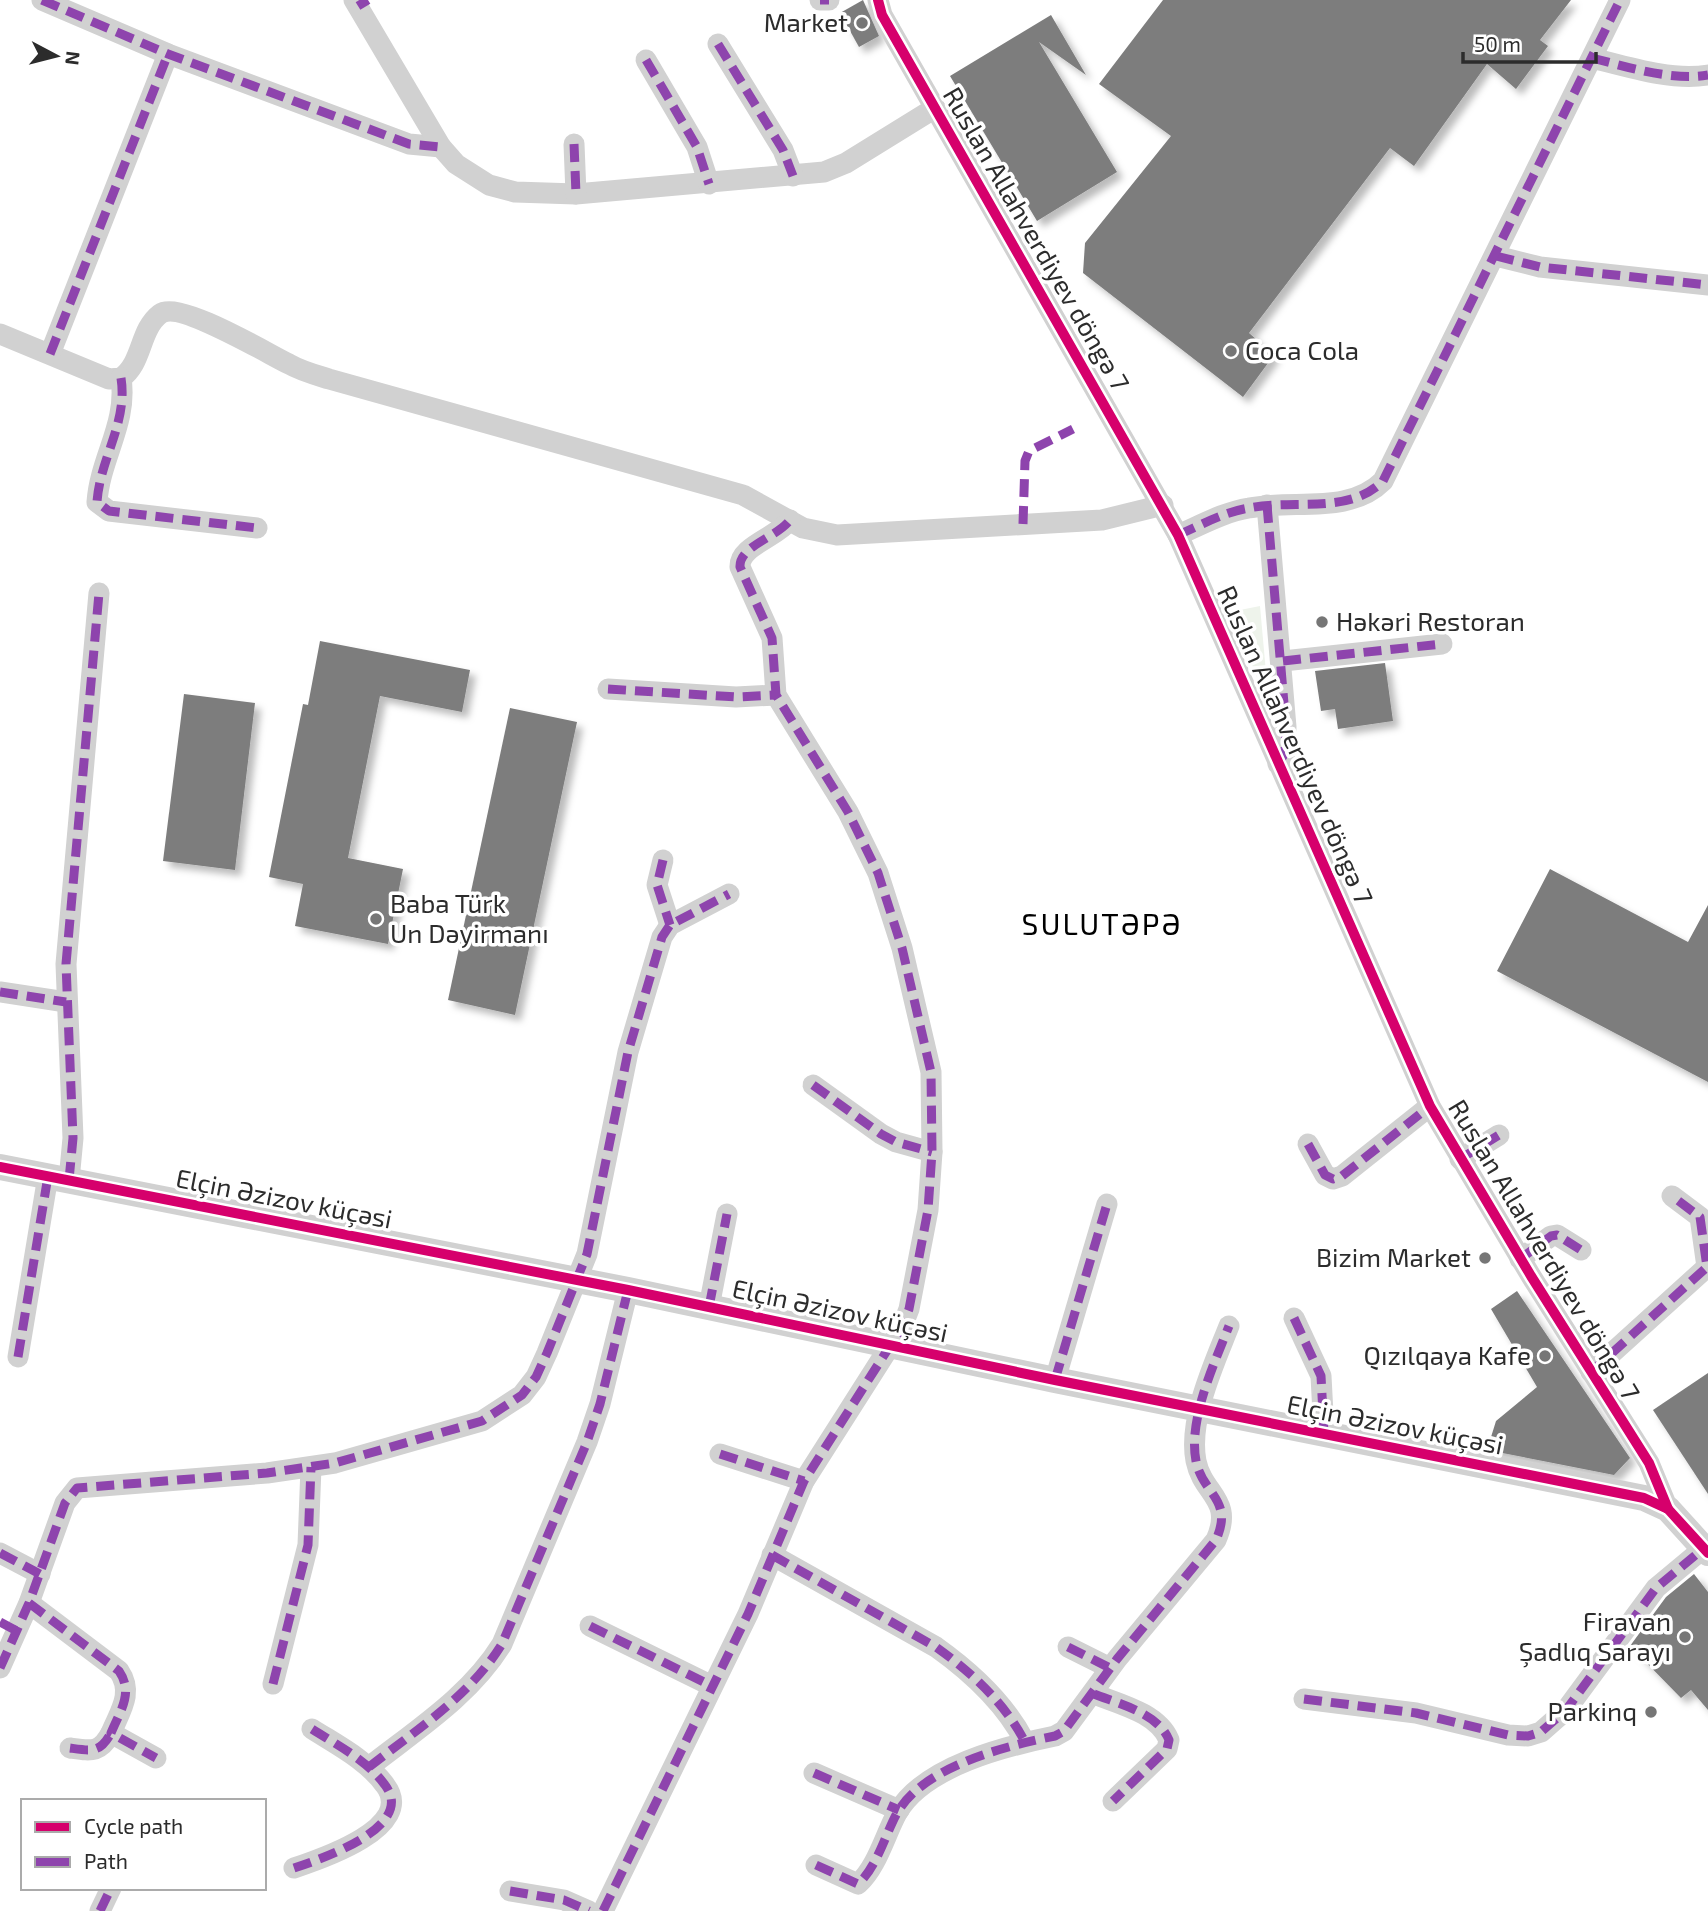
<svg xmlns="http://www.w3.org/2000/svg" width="1708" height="1911" viewBox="0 0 1708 1911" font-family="'Exo 2',sans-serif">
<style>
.green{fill:#eef3eb}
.building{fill:#7d7d7d;filter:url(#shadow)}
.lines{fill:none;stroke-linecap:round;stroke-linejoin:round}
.minor{stroke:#d1d1d1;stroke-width:21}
.tertiary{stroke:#d1d1d1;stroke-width:26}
.quiet{stroke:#8e44ad;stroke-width:9;stroke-dasharray:18 9;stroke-linecap:butt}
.cycleway-casing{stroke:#fff;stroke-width:15}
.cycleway{stroke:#d6006c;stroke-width:10}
.poi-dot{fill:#767676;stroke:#fff;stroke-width:2.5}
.labels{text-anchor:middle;stroke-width:7;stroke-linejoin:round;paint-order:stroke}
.poi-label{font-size:26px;fill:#2c2c2c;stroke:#fff;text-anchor:end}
.street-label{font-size:26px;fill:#2c2c2c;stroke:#fff}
.quarter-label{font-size:30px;letter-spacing:2px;fill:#000;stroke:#fff}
</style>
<defs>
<filter id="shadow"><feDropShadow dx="6" dy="6" stdDeviation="3.5" flood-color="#0004"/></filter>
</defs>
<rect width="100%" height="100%" fill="#fff"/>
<!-- green -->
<path class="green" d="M1260,606L1269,706L1230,612Z"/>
<!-- building -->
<g class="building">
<path d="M863,0L879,36L859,47L840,13Z"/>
<path d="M1163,0H1571L1540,40L1548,46L1516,89L1487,64L1414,166L1390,148L1249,333L1274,355L1243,397L1083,273L1085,243L1171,136L1099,84Z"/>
<path d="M1051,15L1086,75L1039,42L1117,172L1037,221L950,76Z"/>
<path d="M320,641L470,670L462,712L380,696L348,858L403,869L388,944L295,926L303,884L269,877L303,704L308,705Z"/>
<path d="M1385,663L1393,721L1338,729L1335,709L1321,711L1315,671Z"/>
<path d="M184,694L255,703L235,870L163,861Z"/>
<path d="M510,708L577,722L515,1015L448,1000Z"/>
<path d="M1550,869L1688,942L1708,905V1082L1497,971Z"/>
<path d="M1517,1291L1630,1458L1614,1475L1487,1450L1496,1421L1537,1387L1491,1309Z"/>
<path d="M1708,1373V1494L1653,1410Z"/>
<path d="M1694,1574L1708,1592V1710L1691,1690L1681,1698L1630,1646L1666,1597Z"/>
</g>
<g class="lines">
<!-- minor -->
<g class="minor">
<path d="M42,0L168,54L409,144L441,147"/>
<path d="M354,0L441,147L456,164L489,185L515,192L576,194L824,172L846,163L935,108"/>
<path d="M820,0H829"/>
<path d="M878,0L882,15L1178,535L1430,1106L1531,1276L1649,1463L1668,1509"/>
<path d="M718,44L783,150L793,176"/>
<path d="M1592,58C1628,67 1671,81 1708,75"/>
<path d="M646,60L697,147L709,184"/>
<path d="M574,144L576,194"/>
<path d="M1496,256L1540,267L1708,285"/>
<path d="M0,334L109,379L121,378C143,363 139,330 160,314C179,300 268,354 289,364C301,371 316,375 329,379L743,495L803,528L837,535L1102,520L1163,505"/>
<path d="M50,354L168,54"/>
<path d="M121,378C128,423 100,458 97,502L109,511L257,528"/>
<path d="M1267,505L1286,727L1285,753L1278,764"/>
<path d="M1178,535C1201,525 1224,512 1249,508C1294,499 1349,515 1383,481L1620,0"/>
<path d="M1283,661L1442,644"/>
<path d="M608,689L736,697L776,695"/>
<path d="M663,860L657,885L670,925"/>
<path d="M0,992L66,1002"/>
<path d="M813,1085L881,1134L896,1142L932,1152"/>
<path d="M1308,1144L1325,1175L1333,1179L1342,1176L1430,1106"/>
<path d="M1460,1159L1499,1135"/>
<path d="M69,1180L73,1138L66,964L99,593"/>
<path d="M1520,1259L1551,1236L1557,1235L1581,1250"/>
<path d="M709,1307L727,1214"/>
<path d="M1294,1318L1321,1376L1324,1433"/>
<path d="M18,1357L48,1176"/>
<path d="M1591,1372L1707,1267L1700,1217L1672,1196"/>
<path d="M1055,1380L1107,1204"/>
<path d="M720,1454L804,1481"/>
<path d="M0,1553L40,1574"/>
<path d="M772,1555L936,1647C971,1672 1005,1703 1025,1742"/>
<path d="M29,1603L119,1671C134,1693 120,1711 111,1733L156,1758"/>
<path d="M590,1626L712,1686"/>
<path d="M1068,1647L1110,1668"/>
<path d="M0,1668L29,1603L65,1503L77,1488L267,1473L335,1463L482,1421L522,1395L536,1377L547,1353L587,1254L628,1052L662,937L670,925L729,894"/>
<path d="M273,1684L308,1545L311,1467"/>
<path d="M1094,1694C1119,1704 1158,1713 1169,1740L1167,1749L1113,1801"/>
<path d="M1304,1699L1416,1713L1508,1735L1528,1736L1541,1732L1566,1710L1656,1588L1704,1548"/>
<path d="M70,1748C92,1751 100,1753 111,1733"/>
<path d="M369,1767C416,1730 470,1696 502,1644L587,1442L600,1404L628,1290"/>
<path d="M814,1773L899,1810"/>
<path d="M816,1865L858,1884C877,1867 885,1835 897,1813C924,1766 1006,1746 1055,1736L1064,1731L1117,1659L1216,1540C1234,1499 1203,1495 1196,1461C1188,1420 1214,1364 1229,1326"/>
<path d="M294,1868C321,1859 417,1827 385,1785C367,1760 337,1745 312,1729"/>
<path d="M510,1891L564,1900L589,1911"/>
<path d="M100,1911L111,1888"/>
<path d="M603,1911L748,1614L804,1481L902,1327L909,1309L928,1210L932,1152L931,1072L902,948L878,873L848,812L776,695L772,638L740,567C739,546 776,538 790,520"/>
</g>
<!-- tertiary -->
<path class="tertiary" d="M0,1167L628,1290L1055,1380L1644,1498L1668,1509L1708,1553"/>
<!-- quiet -->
<g class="quiet">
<path d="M42,0L168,54L409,144L441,147"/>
<path d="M820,0H829"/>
<path d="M358,6L368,0"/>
<path d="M718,44L783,150L793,176"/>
<path d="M1592,58C1628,67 1671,81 1708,75"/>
<path d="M646,60L697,147L709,184"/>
<path d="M574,144L576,194"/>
<path d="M1496,256L1540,267L1708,285"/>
<path d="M50,354L168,54"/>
<path d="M121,378C128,423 100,458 97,502L109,511L257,528"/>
<path d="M1267,505L1286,727L1285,753L1278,764"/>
<path d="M1023,524L1025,461L1029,451L1073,429"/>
<path d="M1178,535C1201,525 1224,512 1249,508C1294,499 1349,515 1383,481L1620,0"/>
<path d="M1283,661L1442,644"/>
<path d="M608,689L736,697L776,695"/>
<path d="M663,860L657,885L670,925"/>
<path d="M0,992L66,1002"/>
<path d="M813,1085L881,1134L896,1142L932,1152"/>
<path d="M1308,1144L1325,1175L1333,1179L1342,1176L1430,1106"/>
<path d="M1460,1159L1499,1135"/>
<path d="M69,1180L73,1138L66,964L99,593"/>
<path d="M1520,1259L1551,1236L1557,1235L1581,1250"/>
<path d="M709,1307L727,1214"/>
<path d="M1294,1318L1321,1376L1324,1433"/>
<path d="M18,1357L48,1176"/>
<path d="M1591,1372L1707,1267L1700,1217L1672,1196"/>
<path d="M1055,1380L1107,1204"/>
<path d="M720,1454L804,1481"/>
<path d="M0,1553L40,1574"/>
<path d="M772,1555L936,1647C971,1672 1005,1703 1025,1742"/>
<path d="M29,1603L119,1671C134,1693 120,1711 111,1733L156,1758"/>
<path d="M0,1622L17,1631"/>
<path d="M590,1626L712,1686"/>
<path d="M1068,1647L1110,1668"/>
<path d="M0,1668L29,1603L65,1503L77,1488L267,1473L335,1463L482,1421L522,1395L536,1377L547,1353L587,1254L628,1052L662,937L670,925L729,894"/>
<path d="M273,1684L308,1545L311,1467"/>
<path d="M1094,1694C1119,1704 1158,1713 1169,1740L1167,1749L1113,1801"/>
<path d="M1304,1699L1416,1713L1508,1735L1528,1736L1541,1732L1566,1710L1656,1588L1704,1548"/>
<path d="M70,1748C92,1751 100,1753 111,1733"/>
<path d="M369,1767C416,1730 470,1696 502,1644L587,1442L600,1404L628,1290"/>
<path d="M814,1773L899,1810"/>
<path d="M816,1865L858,1884C877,1867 885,1835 897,1813C924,1766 1006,1746 1055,1736L1064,1731L1117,1659L1216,1540C1234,1499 1203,1495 1196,1461C1188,1420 1214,1364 1229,1326"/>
<path d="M294,1868C321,1859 417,1827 385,1785C367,1760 337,1745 312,1729"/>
<path d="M510,1891L564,1900L589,1911"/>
<path d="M100,1911L111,1888"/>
<path d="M603,1911L748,1614L804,1481L902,1327L909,1309L928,1210L932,1152L931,1072L902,948L878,873L848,812L776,695L772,638L740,567C739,546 776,538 790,520"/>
</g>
<!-- cycleway casing -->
<g class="cycleway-casing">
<g id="cycleway">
<path d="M878,0L882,15L1178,535L1430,1106L1531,1276L1649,1463L1668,1509"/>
<path d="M0,1167L628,1290L1055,1380L1644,1498L1668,1509L1708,1553"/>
</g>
</g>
<!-- cycleway -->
<use href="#cycleway" class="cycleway"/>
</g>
<!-- markers -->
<g class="poi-dot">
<circle cx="862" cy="23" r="7"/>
<circle cx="1231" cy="351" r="7"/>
<circle cx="1322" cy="622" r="7"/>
<circle cx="376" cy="919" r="7"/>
<circle cx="1485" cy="1258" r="7"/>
<circle cx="1545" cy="1356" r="7"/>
<circle cx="1685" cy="1637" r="7"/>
<circle cx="1651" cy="1712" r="7"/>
</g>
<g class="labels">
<!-- poi labels -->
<g class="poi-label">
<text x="848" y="32">Market</text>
<text x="1245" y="360" text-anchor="start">Coca Cola</text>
<text x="1336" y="631" text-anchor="start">Həkəri Restoran</text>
<text x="390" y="913" text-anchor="start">Baba Türk<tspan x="390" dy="30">Un Dəyirmanı</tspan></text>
<text x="1471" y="1267">Bizim Market</text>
<text x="1531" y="1365">Qızılqaya Kafe</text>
<text x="1671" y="1631">Firavan<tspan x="1671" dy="30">Şadlıq Sarayı</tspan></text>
<text x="1637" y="1721">Parkinq</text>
</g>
<!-- street labels -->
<g class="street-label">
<text transform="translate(1036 239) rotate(60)" y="9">Ruslan Allahverdiyev döngə 7</text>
<text transform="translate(1295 745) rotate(66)" y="9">Ruslan Allahverdiyev döngə 7</text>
<text transform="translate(284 1199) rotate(11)" y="9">Elçin Əzizov küçəsi</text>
<text transform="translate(1544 1250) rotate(59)" y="9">Ruslan Allahverdiyev döngə 7</text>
<text transform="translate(840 1311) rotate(12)" y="9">Elçin Əzizov küçəsi</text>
<text transform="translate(1395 1425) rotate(11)" y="9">Elçin Əzizov küçəsi</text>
</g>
<!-- quarter labels -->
<g class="quarter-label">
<text x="1102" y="935">SULUTƏPƏ</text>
</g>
</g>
<!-- legend -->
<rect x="21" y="1799" width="245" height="91" fill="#ffffff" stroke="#ababab" stroke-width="2"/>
<rect x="35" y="1822" width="35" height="10" fill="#d6006c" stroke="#ababab" stroke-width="2"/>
<text x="84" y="1834" font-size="21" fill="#2c2c2c">Cycle path</text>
<rect x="35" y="1857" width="35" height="10" fill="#8e44ad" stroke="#ababab" stroke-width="2"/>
<text x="84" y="1869" font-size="21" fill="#2c2c2c">Path</text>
<!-- north arrow -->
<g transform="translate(56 56) rotate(97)" stroke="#ffffff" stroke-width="5" paint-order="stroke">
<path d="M0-5L12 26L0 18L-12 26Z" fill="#2c2c2c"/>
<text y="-10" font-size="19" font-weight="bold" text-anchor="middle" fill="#2c2c2c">N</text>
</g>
<!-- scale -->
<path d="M1463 52v10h133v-10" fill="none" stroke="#2c2c2c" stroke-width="3.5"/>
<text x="1474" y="52" font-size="21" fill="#2c2c2c" stroke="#ffffff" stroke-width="5" paint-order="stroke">50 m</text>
</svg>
